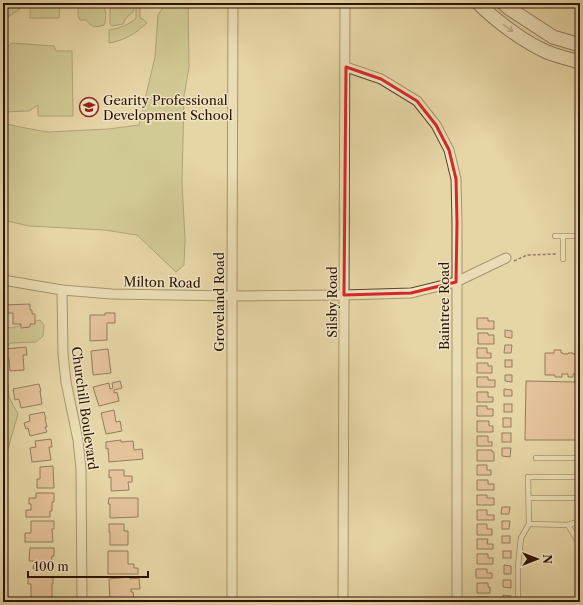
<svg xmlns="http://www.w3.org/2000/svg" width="583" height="605" viewBox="0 0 583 605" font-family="'Libre Caslon Text',serif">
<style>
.green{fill:#bbbc82;stroke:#746841}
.building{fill:#e5ad8c;stroke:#2c1300}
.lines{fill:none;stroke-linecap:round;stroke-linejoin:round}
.lane-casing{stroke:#5a4429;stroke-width:6}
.street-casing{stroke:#5a4429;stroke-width:11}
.secondary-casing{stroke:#2c1300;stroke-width:15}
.path{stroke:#2c1300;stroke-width:1.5;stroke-dasharray:3 2;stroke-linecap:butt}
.lane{stroke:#efe4c4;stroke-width:4.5}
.street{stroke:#efe4c4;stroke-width:9}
.secondary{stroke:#efe4c4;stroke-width:13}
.oneway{stroke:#97866c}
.marked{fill:none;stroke:#d62828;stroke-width:3;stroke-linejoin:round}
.labels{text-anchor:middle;stroke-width:3;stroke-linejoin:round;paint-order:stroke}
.poi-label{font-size:13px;fill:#2c1300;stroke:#efe4c4;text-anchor:start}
.street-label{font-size:13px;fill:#2c1300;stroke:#efe4c4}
</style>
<rect width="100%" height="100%" fill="#e6d5a5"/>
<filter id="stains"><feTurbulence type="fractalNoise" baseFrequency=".005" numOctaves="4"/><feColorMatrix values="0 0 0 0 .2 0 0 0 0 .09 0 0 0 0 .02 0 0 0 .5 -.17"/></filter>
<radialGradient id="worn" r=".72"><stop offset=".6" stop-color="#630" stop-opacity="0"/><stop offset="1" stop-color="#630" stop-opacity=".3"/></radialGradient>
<!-- green -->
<g class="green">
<path d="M5,3H17L20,9L3,20V4Z"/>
<path d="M30,3H60L59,18H30Z"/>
<path d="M78,3H84V6C91,8 96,7 103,7C107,11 106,20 104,25C94,28 92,27 86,20H80L78,16Z"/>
<path d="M113,3H133L134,10L132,13L126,18L123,24L112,26L110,24V10Z"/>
<path d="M136,3H140V18L143,19L147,23C136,33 124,41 109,43V30C119,28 129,25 136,18Z"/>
<path d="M166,3H188L189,67L184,96L182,183L185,239L184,265L176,272L137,235L104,230L29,226L3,220V123L20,127L48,132L108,129L139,125L155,57L158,15Z"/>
<path d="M12,43L54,46L56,51H72L73,116H38V105L29,111L3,112V51Z"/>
<path d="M40,320L44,325L43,336L36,342L11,343L3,350V326L11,328Z"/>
<path d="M3,364L7,376L9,397L18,414L5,459L3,461Z"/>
</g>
<!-- building -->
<g class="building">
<path d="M30,304V310H32V314H35V324H30V327L21,328V324H13V313H3V305Z"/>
<path d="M105,313H115V323H107V340L90,341V315H105Z"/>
<path d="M477,318H488V321H494V329H477Z"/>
<path d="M505,330L512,331V338L505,337Z"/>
<path d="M478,333H488V335H494V344H478Z"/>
<path d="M505,345H512L511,353H504Z"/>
<path d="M26,347L27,355H23L24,370L10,371L9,358H6L5,349Z"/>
<path d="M477,348H487V353H491V358H477Z"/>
<path d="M108,349L111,373L93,375L91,351Z"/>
<path d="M554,350H561V353H563V354H568V353H573V354L580,355V352V440H525L526,381L575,382V374H573V377H568V374H562V377H555V375H545V353H554Z"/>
<rect x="505" y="360" width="7" height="7"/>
<path d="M477,363H488V366H492V373H477Z"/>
<path d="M505,375H512V382L505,381Z"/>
<path d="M477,377H488V380H495V387H477Z"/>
<path d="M120,381L122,388L114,390V393L117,392L119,401L99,406L93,387L109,383L110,389L113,388L112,383Z"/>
<path d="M39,384L41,391H40L42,404L21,408L19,399L15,400L13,389Z"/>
<path d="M504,389L512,390V396H504Z"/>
<path d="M477,392H488V397H493V402H477Z"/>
<rect x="504" y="404" width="8" height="8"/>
<path d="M477,406H487V409H493V416H477Z"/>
<path d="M114,410L116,422L120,421L122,431L106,434L101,413Z"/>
<path d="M44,412L46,419H45L47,427H45L47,432L30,436L28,428L26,429L24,423L30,421L29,415Z"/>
<rect x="503" y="418" width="8" height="9"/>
<path d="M477,421H489V426H493V432H477Z"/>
<rect x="502" y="433" width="9" height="9"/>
<path d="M477,436H488V442H492V446H477Z"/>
<path d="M51,439L52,447H49L51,460L32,462L30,448L36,447L35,441Z"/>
<path d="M121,440V442L133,441L134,450L142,449L143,459L109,462L108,448L106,449V442Z"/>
<path d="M502,448H511L510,457L502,456Z"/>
<path d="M477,450H492V452H494V461H477Z"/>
<path d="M477,465H487V470H491V475H477Z"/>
<path d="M53,466L54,488H37V479H40V467Z"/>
<path d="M109,470H124V476H132V482H128L129,490L111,491V477L109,478Z"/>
<path d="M477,480H488V484H494V490H477Z"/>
<path d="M36,493H54V502H52V511H50V517H26V510H31V504H29V498H36Z"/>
<path d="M477,495H487V498H494V505H477Z"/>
<path d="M109,498H138V517L110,518V504H108Z"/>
<path d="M502,507H510L509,514H501Z"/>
<path d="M477,510H487V515H494V520H477Z"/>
<path d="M31,521H54V529H52L53,542H25V533H31Z"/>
<path d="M502,521H510L509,529H502Z"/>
<path d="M109,524H124V531H128V545H110V532H109Z"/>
<path d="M477,524H487V529H492V535H477Z"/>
<rect x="502" y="536" width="8" height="7"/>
<path d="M477,539H488L487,544H493V549H477Z"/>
<path d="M30,548H54V556H52L51,569H33L34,561H29Z"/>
<path d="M108,551H128V564H134V568H138V574H108Z"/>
<rect x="503" y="551" width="8" height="7"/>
<path d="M477,554H488V558H493V564H477Z"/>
<path d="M504,565L511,566V574H504Z"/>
<path d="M476,569H487V573H492V578H476Z"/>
<path d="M28,577H51V578H53V584H52V598L31,599V584H28Z"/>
<path d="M130,577V579L139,578L140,589H131V592H133L134,600L110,601L109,579Z"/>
<path d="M503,580H511V588L503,587Z"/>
<path d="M477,583H488V587H490V593H477Z"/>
<path d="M503,595L511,596V602H503Z"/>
<path d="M477,597H488V600H493V602H477Z"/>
</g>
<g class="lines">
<!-- lane casing -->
<g class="lane-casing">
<g id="lane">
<path d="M555,236H578L580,234"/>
<path d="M563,236V259"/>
<path d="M536,458H580"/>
<path d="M580,477H528L529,524L568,525L574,523L580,522"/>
<path d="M529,498H580"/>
<path d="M568,525L580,545"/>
<path d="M518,602V566L521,538L529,524"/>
</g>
</g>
<!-- street casing -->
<g class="street-casing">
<g id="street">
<path d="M346,67L381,79L417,101L436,125L449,150L456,179L457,223V602"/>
<path d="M3,280L62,290L112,294L232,296L344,295L411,293L456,282L506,258"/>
<path d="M62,290L63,354L66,382L78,440L81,469L82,602"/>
<path d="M232,602V284L233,3"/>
<path d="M343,602L345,3"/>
</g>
</g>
<!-- secondary casing -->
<g class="secondary-casing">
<g id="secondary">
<path d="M478,3C496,21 524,42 547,52C557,56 569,59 580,62"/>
<path d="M503,3L510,9L553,37L580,45"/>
</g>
</g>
<!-- path -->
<path class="path" d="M514,261L527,255L557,254"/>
<!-- lane -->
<use href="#lane" class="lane"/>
<!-- street -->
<use href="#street" class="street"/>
<!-- secondary -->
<use href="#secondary" class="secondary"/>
</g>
<!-- one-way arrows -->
<defs><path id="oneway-shaft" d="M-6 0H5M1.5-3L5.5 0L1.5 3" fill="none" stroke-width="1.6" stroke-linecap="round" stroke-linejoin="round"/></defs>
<use class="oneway" href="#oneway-shaft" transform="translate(508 28) rotate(36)"/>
<!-- marked area -->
<path d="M0 0H583V605H0ZM346,67L381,79L417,101L436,125L449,150L456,179L457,223L456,282L411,293L344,295Z" fill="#e6d5a5" fill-opacity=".55" fill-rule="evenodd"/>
<path class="marked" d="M346,67L381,79L417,101L436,125L449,150L456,179L457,223L456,282L411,293L344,295Z"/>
<!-- icons -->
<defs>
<g id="school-ring" transform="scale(1)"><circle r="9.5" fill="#efe4c4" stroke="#8f2418" stroke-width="1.5"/><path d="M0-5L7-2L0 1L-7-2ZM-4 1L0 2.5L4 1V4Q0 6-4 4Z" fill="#8f2418"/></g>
</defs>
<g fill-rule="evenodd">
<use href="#school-ring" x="89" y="107"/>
</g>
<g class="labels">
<!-- poi labels -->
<g class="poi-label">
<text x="103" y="105">Gearity Professional<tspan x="103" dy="15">Development School</tspan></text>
</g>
<!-- street labels -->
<g class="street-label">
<text transform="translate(162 282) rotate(1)" y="5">Milton Road</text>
<text transform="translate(219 302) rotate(-90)" y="5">Groveland Road</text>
<text transform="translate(332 302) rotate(-90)" y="5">Silsby Road</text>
<text transform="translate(444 306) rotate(-90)" y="5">Baintree Road</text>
<text transform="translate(85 408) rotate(82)" y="5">Churchill Boulevard</text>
</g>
</g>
<!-- margin -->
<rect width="583" height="605" fill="none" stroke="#e6d5a5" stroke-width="16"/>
<rect x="4" y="4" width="575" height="597" fill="none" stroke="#2c1300" stroke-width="2"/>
<rect x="8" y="8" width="567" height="589" fill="none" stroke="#2c1300"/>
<!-- north arrow -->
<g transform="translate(537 559) rotate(90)" stroke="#efe4c4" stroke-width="3" paint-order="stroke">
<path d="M0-3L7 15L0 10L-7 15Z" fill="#2c1300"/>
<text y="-6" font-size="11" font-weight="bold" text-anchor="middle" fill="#2c1300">N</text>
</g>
<!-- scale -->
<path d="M28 571v6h120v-6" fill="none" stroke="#2c1300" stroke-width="2"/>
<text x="34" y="571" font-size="12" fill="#2c1300" stroke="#efe4c4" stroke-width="3" paint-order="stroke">100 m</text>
<rect width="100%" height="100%" filter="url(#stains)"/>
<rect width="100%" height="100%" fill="url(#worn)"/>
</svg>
